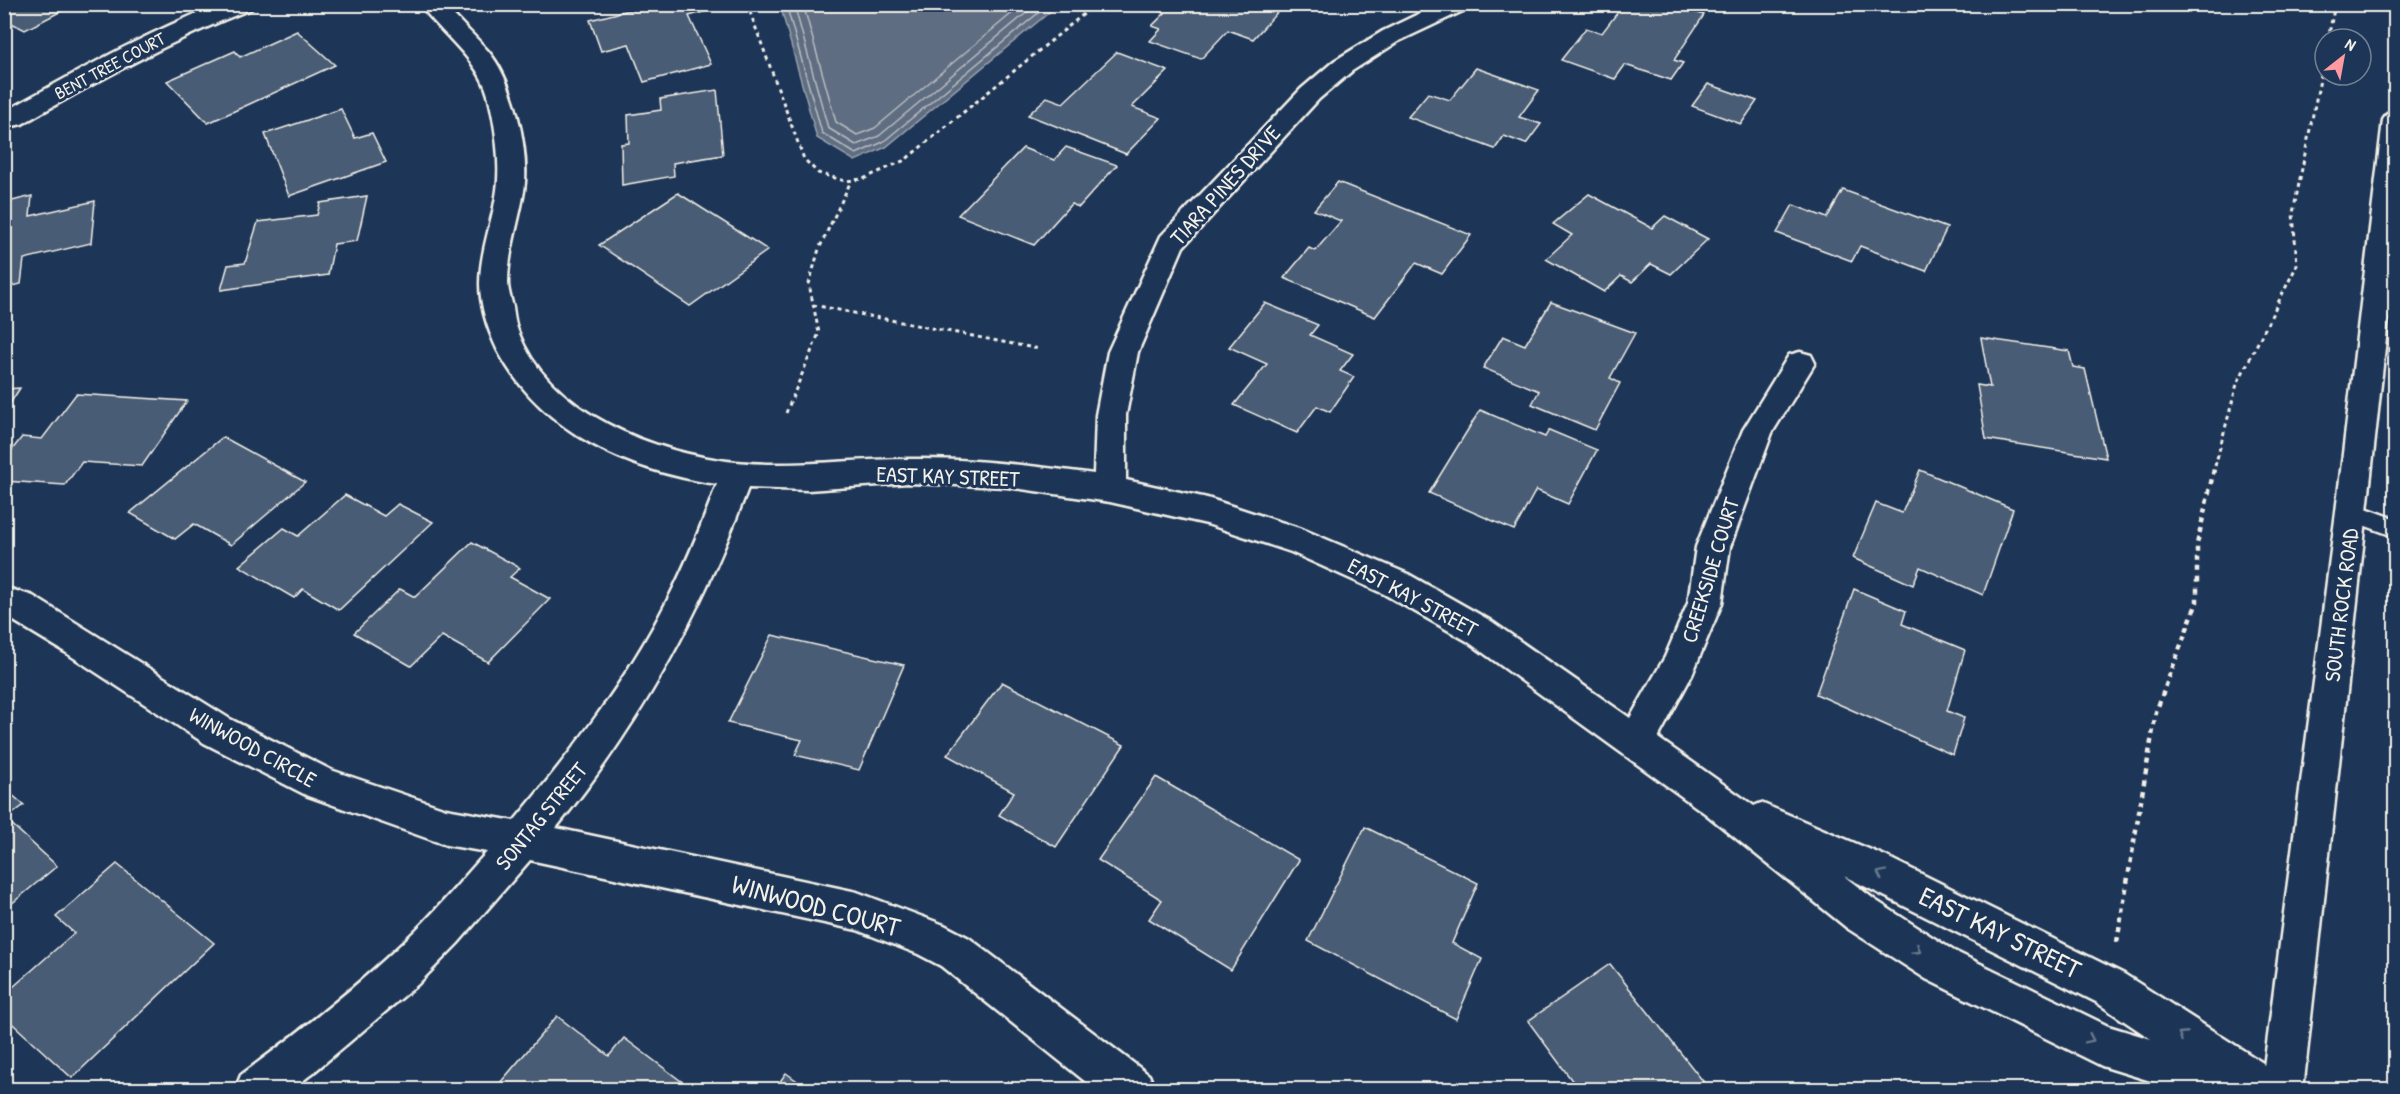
<svg xmlns="http://www.w3.org/2000/svg" width="2400" height="1094" viewBox="0 0 2400 1094" font-family="'Patrick Hand',sans-serif">
<style>
.water{fill:#5e6d82;stroke:#9aa2ab;stroke-width:1.5}
.lines{fill:none;stroke-linecap:round;stroke-linejoin:round}
.shore{stroke:#b8bcbf;stroke-width:1.5}
.building{fill:#485b74;stroke:#f4f1e8;stroke-width:1.5}
.service-casing{stroke:#f4f1e8;stroke-width:5}
.minor-casing{stroke:#f4f1e8;stroke-width:5}
.secondary-casing{stroke:#f4f1e8;stroke-width:5}
.path-far1{stroke:#f4f1e8;stroke-width:3;stroke-dasharray:4 4;stroke-linecap:butt}
.path{stroke:#f4f1e8;stroke-width:4.5;stroke-dasharray:5 5;stroke-linecap:butt}
.service{fill:#1d3557;fill-rule:evenodd}
.minor{fill:#1d3557;fill-rule:evenodd}
.secondary{fill:#1d3557;fill-rule:evenodd}
.oneway{stroke:#68778a}
.labels{text-anchor:middle;stroke-width:6;stroke-linejoin:round;paint-order:stroke}
.far-street-label{font-size:18px;fill:#f4f1e8;stroke:#1d3557}
.street-label{font-size:22px;fill:#f4f1e8;stroke:#1d3557}
.near-street-label{font-size:27px;fill:#f4f1e8;stroke:#1d3557}
</style>
<rect width="100%" height="100%" fill="#1d3557"/>
<filter id="ink" filterUnits="userSpaceOnUse"><feTurbulence type="fractalNoise" baseFrequency=".0167" numOctaves="2"/><feDisplacementMap in="SourceGraphic" scale="12" xChannelSelector="R" yChannelSelector="G"/><feConvolveMatrix kernelMatrix="1 2 1 2 8 2 1 2 1" color-interpolation-filters="sRGB"/></filter>
<g filter="url(#ink)">
<!-- water -->
<path class="water" d="M780,5V4L1058,5L886,147L855,161L817,138Z"/>
<g class="lines">
<!-- shore -->
<g class="shore">
<path d="M786,4L822,133L856,154L883,142L1049,4"/>
<path d="M794,4L828,128L856,145L879,136L1037,4"/>
<path d="M803,4L836,122L857,135L875,128L1023,4"/>
</g>
</g>
<!-- building -->
<g class="building">
<path d="M4,4H75L25,30L4,19Z"/>
<path d="M653,4H704L707,11L689,16L711,64L644,82L629,44L601,51L590,20Z"/>
<path d="M1159,4H1280L1283,6L1253,39L1228,30L1201,59L1150,41L1161,29L1152,26L1165,13L1154,9Z"/>
<path d="M1624,4H1671L1704,15L1674,60L1683,63L1671,80L1625,65L1615,79L1561,60L1586,28L1602,33Z"/>
<path d="M297,31L335,65L208,123L167,81L235,51L240,57Z"/>
<path d="M1117,52L1168,71L1132,107L1161,118L1126,154L1028,115L1047,97L1063,103Z"/>
<path d="M1476,68L1539,90L1519,117L1541,124L1526,144L1504,136L1495,149L1408,117L1428,93L1450,100Z"/>
<path d="M1708,84L1757,101L1741,124L1692,106Z"/>
<path d="M717,90L723,155L673,163L674,176L622,185L621,144L629,143L628,115L661,110L660,99Z"/>
<path d="M341,109L355,138L372,133L386,162L289,196L265,134Z"/>
<path d="M1066,147L1117,165L1079,207L1071,204L1034,245L958,215L1023,148L1054,160Z"/>
<path d="M1338,182L1471,235L1442,274L1416,263L1375,317L1284,278L1309,248L1315,251L1341,221L1314,210Z"/>
<path d="M1843,190L1947,228L1926,271L1860,246L1852,261L1777,233L1793,205L1827,218Z"/>
<path d="M678,193L768,250L690,306L599,245Z"/>
<path d="M1589,194L1652,228L1665,216L1708,239L1671,274L1651,264L1632,282L1621,276L1604,292L1546,259L1572,235L1553,224Z"/>
<path d="M32,196L30,216L95,201L91,243L24,259L21,284L4,288V203Z"/>
<path d="M367,196L357,241L334,244L328,275L221,290L228,265L245,263L258,222L317,215L320,203Z"/>
<path d="M1551,302L1635,333L1610,378L1620,383L1595,430L1532,404L1539,391L1483,368L1503,336L1525,345Z"/>
<path d="M1265,303L1318,325L1310,335L1353,354L1340,371L1354,377L1330,412L1317,406L1297,433L1234,405L1267,364L1229,347Z"/>
<path d="M1981,338L2069,351L2073,367L2085,369L2106,458L1986,439L1977,385L1990,387Z"/>
<path d="M20,388L4,413V389Z"/>
<path d="M76,394L187,401L142,466L82,462L65,485L4,481V460L22,437L42,439Z"/>
<path d="M1480,410L1545,437L1549,430L1597,450L1568,504L1536,490L1514,530L1429,493Z"/>
<path d="M223,437L305,482L231,545L194,524L175,539L130,513Z"/>
<path d="M1920,470L2013,509L1983,595L1920,567L1913,585L1853,558L1876,503L1902,513Z"/>
<path d="M345,495L384,516L398,504L433,522L339,610L303,589L294,598L239,566L284,528L298,536Z"/>
<path d="M472,542L520,568L510,577L550,599L488,662L442,636L411,666L354,633L400,589L415,597Z"/>
<path d="M1854,589L1906,611L1902,624L1965,650L1947,711L1964,718L1953,755L1816,694Z"/>
<path d="M772,635L904,665L859,770L795,755L802,740L728,723Z"/>
<path d="M1002,682L1124,745L1056,847L999,815L1014,792L947,755Z"/>
<path d="M1156,777L1299,860L1231,970L1149,919L1162,900L1098,860Z"/>
<path d="M4,788L24,805L6,819L57,866L4,910Z"/>
<path d="M1365,827L1478,883L1452,943L1482,959L1456,1019L1308,941Z"/>
<path d="M117,864L214,943L72,1078L4,1016V995L74,933L56,917Z"/>
<path d="M1610,964L1710,1090H1579L1528,1021Z"/>
<path d="M557,1016L609,1056L624,1038L693,1090H494Z"/>
<path d="M786,1073L810,1090H774Z"/>
</g>
<g class="lines">
<!-- service casing -->
<g class="service-casing">
<path id="service" d="M2352,503L2396,519V537L2344,518L2341,512L2344,506Z"/>
</g>
<!-- minor casing -->
<g class="minor-casing">
<g id="minor">
<path d="M220,4H254L251,9C171,40 97,81 22,124L13,126L4,124V112C75,73 145,33 220,4Z"/>
<path d="M420,4H444C458,21 474,35 488,51C514,81 530,152 524,191C519,222 508,252 508,283C508,291 511,299 513,307C514,315 515,324 518,331C548,413 656,454 736,462C793,468 850,459 908,459C971,458 1032,466 1094,474L1096,415L1108,352L1161,236L1301,89L1334,61L1383,31L1439,4H1470L1467,9L1399,41L1352,71L1319,99L1183,247L1138,352L1126,415V480L1207,498L1302,529L1408,574L1491,621L1630,718L1665,657L1688,603L1696,547L1743,430L1789,355L1800,352L1811,355L1815,363L1772,433L1730,547L1722,603L1692,675L1658,738L1754,806L1761,803L1885,856L2124,974L2263,1063L2272,1090H2180L2102,1066L1926,979L1847,928L1706,814L1467,641L1384,594L1291,552L1207,524L1110,502L1007,487L908,483L808,490L748,488C700,615 642,722 556,828L857,892L944,925L969,938L1149,1075L1155,1090H1096L941,966L918,954L857,930L530,860L458,943L418,984L314,1072L291,1090H235L241,1075C302,1030 361,984 415,931C441,906 463,878 487,852L446,845L308,796L204,743L65,652L4,615V587L33,596L230,719L331,770L446,809L514,821C571,753 626,682 666,603C686,565 702,524 717,484C628,471 540,432 497,349C488,330 480,305 480,284C480,251 493,221 497,190C501,162 495,122 488,95C479,60 440,33 420,4ZM1844,876L2096,1002L2151,1039L2108,1026L1954,951L1875,900Z"/>
</g>
</g>
<!-- secondary casing -->
<g class="secondary-casing">
<path id="secondary" d="M2396,112V248L2303,1090H2261L2336,512L2383,120L2387,114Z"/>
</g>
<!-- path-far1 -->
<g class="path-far1">
<path d="M747,4L804,159L818,173L845,181L863,179L905,160L1096,4"/>
<path d="M2328,39L2335,4"/>
<path d="M813,305L1039,349"/>
<path d="M786,413L819,333L809,284L819,249L851,181"/>
<path d="M2215,466L2237,384L2297,265L2293,213L2325,55"/>
</g>
<!-- path -->
<path class="path" d="M2117,942L2156,712L2197,602V544L2215,465"/>
<!-- service -->
<use href="#service" class="service"/>
<!-- minor -->
<use href="#minor" class="minor"/>
<!-- secondary -->
<use href="#secondary" class="secondary"/>
</g>
<!-- one-way arrows -->
<defs><path id="oneway-chevron" d="M-2-3.5L2.5 0L-2 3.5" fill="none" stroke-width="1.6" stroke-linecap="round" stroke-linejoin="round" transform="scale(1.5)"/></defs>
<g class="oneway">
<use href="#oneway-chevron" transform="translate(1881 874) rotate(-154)"/>
<use href="#oneway-chevron" transform="translate(1917 950) rotate(33)"/>
<use href="#oneway-chevron" transform="translate(2182 1035) rotate(-147)"/>
<use href="#oneway-chevron" transform="translate(2090 1039) rotate(26)"/>
</g>
</g>
<g class="labels">
<!-- far-street labels -->
<g class="far-street-label">
<text transform="translate(110 66) rotate(-28)" y="6">BENT TREE COURT</text>
</g>
<!-- street labels -->
<g class="street-label">
<text transform="translate(1225 185) rotate(-48)" y="8">TIARA PINES DRIVE</text>
<text transform="translate(948 476) rotate(2)" y="8">EAST KAY STREET</text>
<text transform="translate(1710 570) rotate(-73)" y="8">CREEKSIDE COURT</text>
<text transform="translate(1413 597) rotate(28)" y="8">EAST KAY STREET</text>
<text transform="translate(2341 605) rotate(-83)" y="8">SOUTH ROCK ROAD</text>
<text transform="translate(253 747) rotate(29)" y="8">WINWOOD CIRCLE</text>
<text transform="translate(541 816) rotate(-51)" y="8">SONTAG STREET</text>
</g>
<!-- near-street labels -->
<g class="near-street-label">
<text transform="translate(816 906) rotate(15)" y="9">WINWOOD COURT</text>
<text transform="translate(2000 933) rotate(26)" y="9">EAST KAY STREET</text>
</g>
</g>
<!-- margin -->
<rect width="2400" height="1094" fill="none" stroke="#1d3557" stroke-width="24"/>
<rect x="12" y="12" width="2376" height="1070" fill="none" stroke="#f4f1e8" stroke-width="2" filter="url(#ink)"/>
<!-- north arrow -->
<g transform="translate(2343 57) rotate(31)"><circle r="28" fill="#1d3557" stroke="#738091" stroke-width="1.5"/>
<path d="M0-4.5L10 22L0 15L-10 22Z" fill="#ff9aa2"/>
<text y="-9" font-size="16" font-weight="bold" text-anchor="middle" fill="#f4f1e8">N</text>
</g>
</svg>
